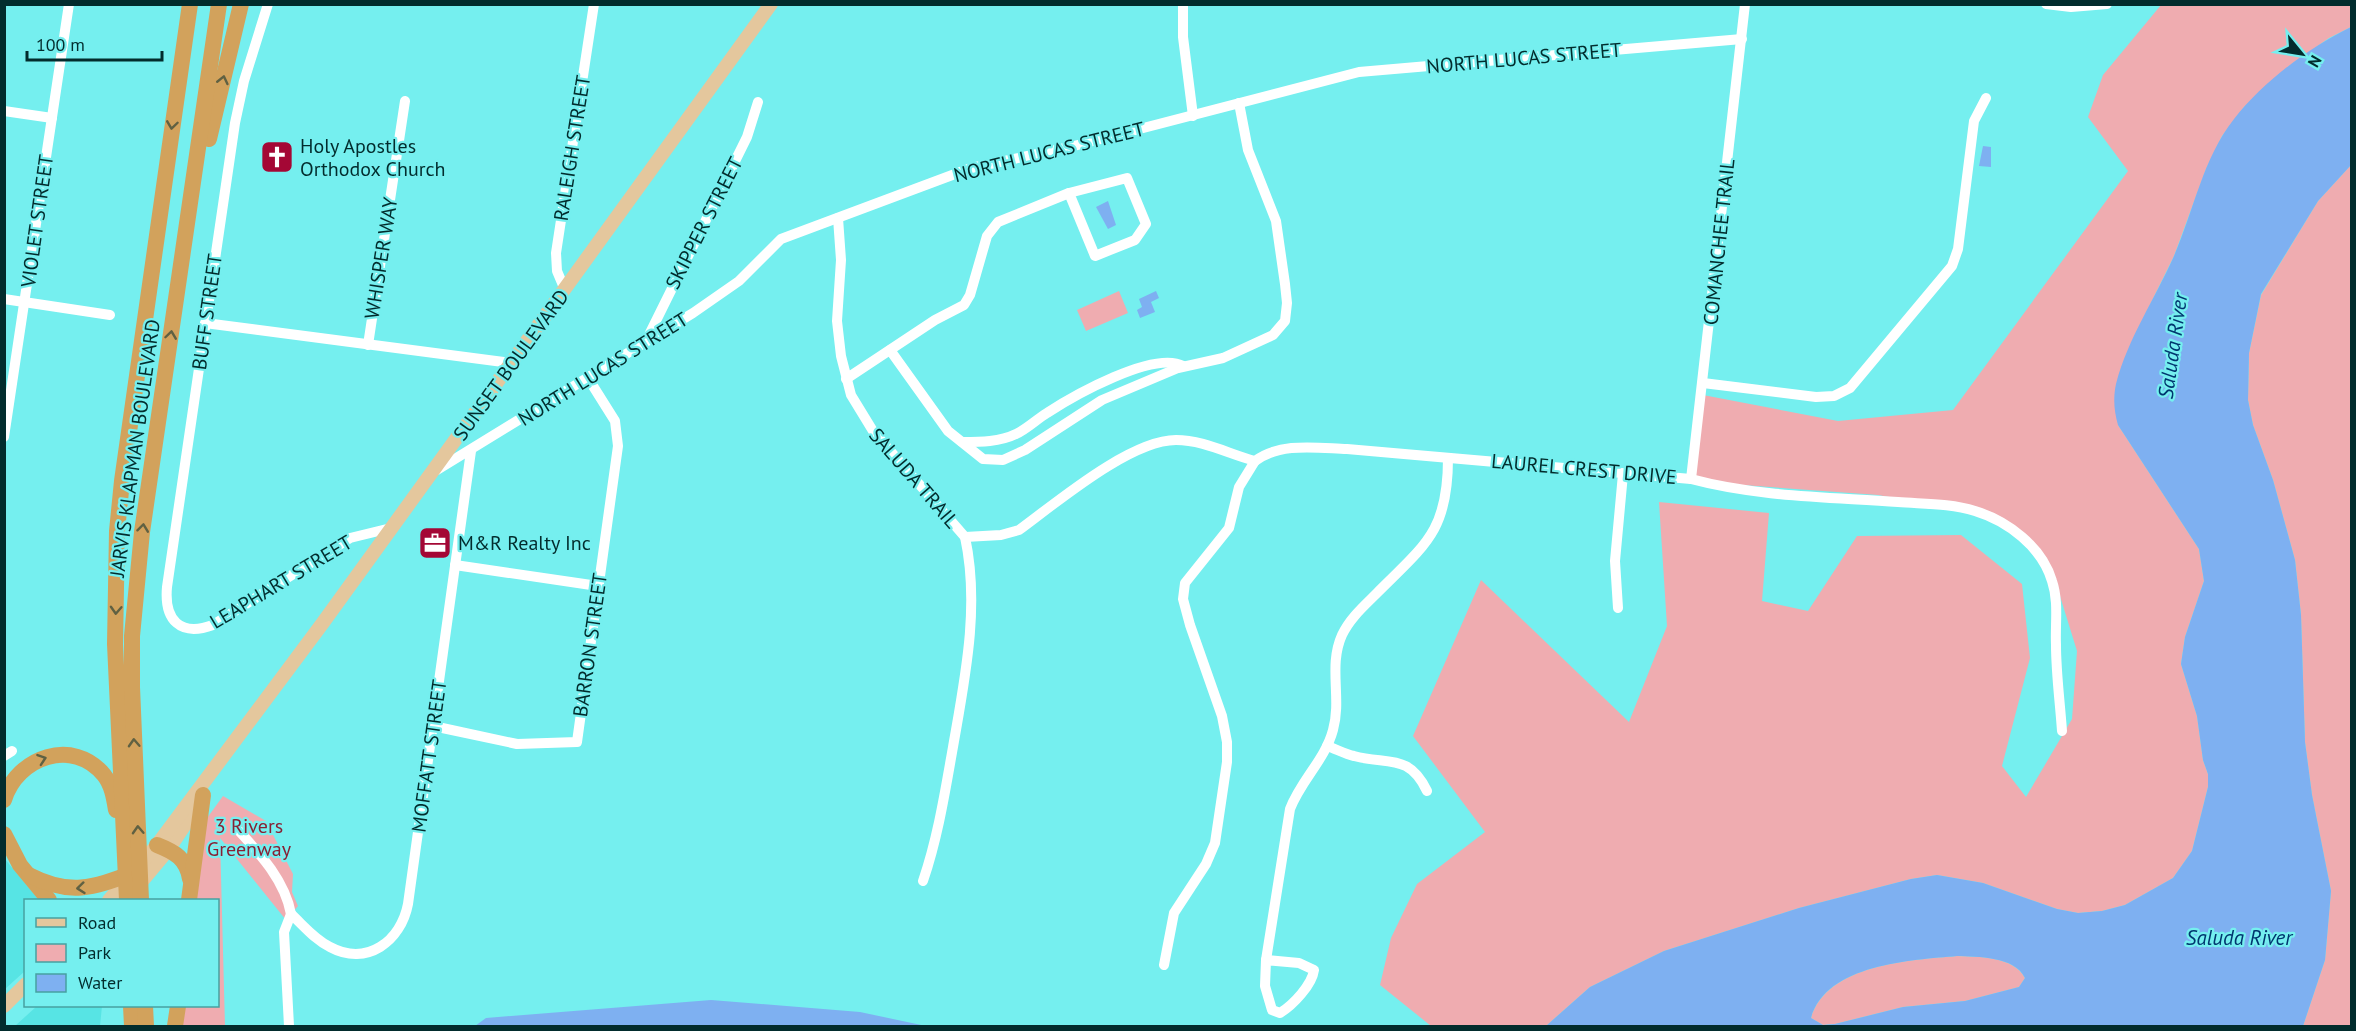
<svg xmlns="http://www.w3.org/2000/svg" width="2356" height="1031" viewBox="0 0 2356 1031" font-family="'PT Sans',sans-serif">
<style>
.built{fill:#57e4e4}
.green{fill:#efacb0}
.water{fill:#7eb0f1;fill-rule:evenodd}
.lines{fill:none;stroke-linecap:round;stroke-linejoin:round}
.minor{stroke:#fff;stroke-width:10}
.major{stroke:#e4c79d;stroke-width:14}
.highway{stroke:#d2a25c;stroke-width:16}
.oneway{stroke:#606142}
.labels{text-anchor:middle;stroke-width:4.5;stroke-linejoin:round;paint-order:stroke}
.street-label{font-size:20px;fill:#022c2d;stroke:#75efef}
.poi-label{font-size:20px;fill:#022c2d;stroke:#75efef;text-anchor:start}
.park-label{font-size:20px;fill:#882033;stroke:#75efef}
.water-label{font-size:21px;font-style:italic;fill:#01366f;stroke:#75efef}
</style>
<rect width="100%" height="100%" fill="#75efef"/>
<!-- built -->
<g class="built">
<path d="M4,858L39,900H26L25,971L5,989Z"/>
<path d="M37,1006H102L100,1026H15Z"/>
</g>
<!-- green -->
<g class="green">
<path d="M2161,5H2351V27L2329,38L2289,66L2244,107L2222,136L2206,169L2174,256L2134,337L2116,386L2118,425L2199,549L2204,581L2185,637L2181,664L2197,716L2203,760L2208,774V787L2192,851L2173,878L2125,905L2102,911L2078,913L2057,909L1983,883L1937,875L1911,879L1799,908L1664,951L1590,987L1546,1026H1431L1380,985L1391,938L1417,884L1485,832L1413,736L1481,580L1629,722L1667,626L1659,502L1769,513L1762,601L1808,611L1857,536L1961,535L2022,584L2030,658L2002,766L2026,797L2072,719L2077,651L2051,567L1990,516L1878,495L1688,481L1703,395L1838,421L1953,410L2128,171L2088,117L2103,75Z"/>
<path d="M2351,165V1026H2303L2325,960L2331,891L2312,795L2305,742L2301,615L2295,560L2273,480L2253,425L2248,400L2249,353L2261,295L2318,201Z"/>
<path d="M1119,291L1128,313L1086,331L1077,310Z"/>
<path d="M223,796L266,821L293,874L292,892L298,906L286,920L220,838L225,1026H182L184,1006H218V900H194L202,825Z"/>
<path d="M1957,956C1978,957 2014,956 2025,978L2019,987L1965,1001L1903,1007L1835,1024L1823,1025L1811,1018C1827,964 1911,960 1957,956Z"/>
</g>
<!-- water -->
<g class="water">
<path d="M2351,27V165L2318,201L2261,294L2249,353L2248,400L2253,425L2273,480L2295,560L2301,615L2305,742L2312,795L2331,891L2325,960L2303,1026H1546L1590,987L1664,951L1799,908L1911,879L1937,875L1983,883L2057,909L2078,913L2102,911L2125,905L2173,878L2192,851L2208,787V774L2203,760L2197,716L2181,664L2185,637L2204,581L2199,549L2118,425C2114,411 2113,398 2116,384C2128,338 2155,299 2174,256C2194,210 2203,158 2234,119C2264,81 2308,48 2351,27ZM1957,956C1977,957 2015,956 2025,978L2019,987L1965,1001L1903,1007L1835,1024L1823,1025L1811,1018C1826,964 1912,960 1957,956Z"/>
<path d="M1983,146L1991,147V167L1979,166Z"/>
<path d="M1108,201L1116,225L1108,229L1096,207Z"/>
<path d="M1156,291L1159,298L1151,302L1155,312L1140,318L1137,310L1142,307L1139,299Z"/>
<path d="M711,1000L860,1012L926,1026H475L486,1018Z"/>
</g>
<g class="lines">
<!-- minor -->
<g class="minor">
<path d="M268,4L244,81L235,123L167,587C164,620 180,637 213,625L350,538L391,528"/>
<path d="M1183,4V37L1193,116"/>
<path d="M2046,4L2071,7L2107,4"/>
<path d="M4,111L52,118"/>
<path d="M1127,178L1146,224L1135,240L1095,256L1069,193Z"/>
<path d="M838,218L841,260L837,321L841,356L851,395L873,431L965,537C980,606 965,678 953,747C945,792 938,837 923,881"/>
<path d="M565,290L557,271L556,253L594,4"/>
<path d="M4,299L110,315"/>
<path d="M205,323L511,363"/>
<path d="M646,341L747,137L758,102"/>
<path d="M368,345L405,101"/>
<path d="M890,350L948,431L983,459L1003,460L1025,450L1102,400L1178,368L1223,358L1273,335L1285,321L1287,303L1285,284L1276,221L1248,150L1239,103"/>
<path d="M846,379L935,320L964,305L970,295L987,236L998,222L1069,193"/>
<path d="M1703,383L1816,397L1834,396L1850,388L1952,266L1958,249L1974,121L1986,98"/>
<path d="M4,437L69,4"/>
<path d="M962,442C980,442 1000,442 1016,434C1027,429 1037,419 1047,413C1073,396 1154,350 1183,366"/>
<path d="M432,473L693,313L739,281L781,239L971,168L1070,147L1359,72L1742,39"/>
<path d="M1691,479L1745,4"/>
<path d="M965,537L1001,535L1019,530C1056,503 1130,440 1176,440C1203,440 1229,454 1255,461C1280,442 1317,448 1347,449L1691,479C1758,497 1829,497 1898,502C1923,504 1950,503 1975,511C2008,521 2042,547 2052,581C2059,602 2055,623 2056,645C2056,673 2060,702 2062,731"/>
<path d="M455,565L598,586"/>
<path d="M1618,608L1615,561L1623,474"/>
<path d="M433,726L517,744L577,742L618,446L615,421L588,378"/>
<path d="M1327,746C1336,749 1345,754 1354,756C1388,765 1409,753 1427,791"/>
<path d="M4,756L12,751"/>
<path d="M239,831C261,855 285,881 291,914"/>
<path d="M291,914C304,926 314,939 330,947C367,967 401,941 408,904L471,451"/>
<path d="M1266,960L1290,809C1301,780 1325,760 1333,730C1342,698 1328,666 1342,635C1350,618 1364,606 1377,593C1426,544 1448,531 1448,458"/>
<path d="M1266,960L1299,963L1314,970C1312,985 1293,1005 1280,1013L1272,1010L1265,986Z"/>
<path d="M1164,965L1174,913L1206,864L1215,843L1227,762V742L1222,716L1190,625L1183,599L1185,583L1229,528L1239,487L1255,461"/>
<path d="M289,1026L284,932L291,914"/>
</g>
<!-- major -->
<g class="major">
<path d="M137,887L168,850L202,799"/>
<path d="M109,900L157,845L322,624L771,4"/>
<path d="M4,1006L26,984"/>
</g>
<!-- highway -->
<g class="highway">
<path d="M209,139L241,4"/>
<path d="M4,800C17,757 73,737 104,775C112,785 114,798 116,810"/>
<path d="M4,834L20,865L49,900"/>
<path d="M157,845C175,852 187,859 190,879"/>
<path d="M29,875C70,896 92,888 133,873"/>
<path d="M127,900L115,644L117,531L122,481L190,4"/>
<path d="M141,900L132,687V636L142,532L219,4"/>
<path d="M189,900L203,795"/>
<path d="M131,1006L132,1026"/>
<path d="M145,1006L146,1026"/>
<path d="M175,1026L178,1006"/>
</g>
</g>
<!-- one-way arrows -->
<defs><path id="oneway-chevron" d="M-2-3.5L2.5 0L-2 3.5" fill="none" stroke-width="1.6" stroke-linecap="round" stroke-linejoin="round" transform="scale(1.5)"/></defs>
<g class="oneway">
<use href="#oneway-chevron" transform="translate(223 80) rotate(-77)"/>
<use href="#oneway-chevron" transform="translate(172 125) rotate(98)"/>
<use href="#oneway-chevron" transform="translate(171 335) rotate(-82)"/>
<use href="#oneway-chevron" transform="translate(143 528) rotate(-83)"/>
<use href="#oneway-chevron" transform="translate(116 610) rotate(93)"/>
<use href="#oneway-chevron" transform="translate(134 743) rotate(-93)"/>
<use href="#oneway-chevron" transform="translate(42 759) rotate(-19)"/>
<use href="#oneway-chevron" transform="translate(138 830) rotate(-93)"/>
<use href="#oneway-chevron" transform="translate(81 888) rotate(174)"/>
</g>
<!-- icons -->
<defs>
<g id="church-square" transform="scale(1.725)"><rect x="-9" y="-9" width="18" height="18" rx="4" fill="#a40735" stroke="#75efef"/><path d="M-1.2-6h2.4v3.5h3.3v2.4h-3.3V6h-2.4V-.1h-3.3v-2.4h3.3Z" fill="#fff"/></g>
<g id="office-square" transform="scale(1.725)"><rect x="-9" y="-9" width="18" height="18" rx="4" fill="#a40735" stroke="#75efef"/><path d="M-6-3h4V-5.5h4V-3h4V5H-6ZM-1-4.5V-3h2v-1.5ZM-6 0V1H6V0Z" fill="#fff"/></g>
</defs>
<g fill-rule="evenodd">
<use href="#church-square" x="277" y="157"/>
<use href="#office-square" x="435" y="543"/>
</g>
<g class="labels">
<!-- street labels -->
<g class="street-label">
<text transform="translate(1524 58) rotate(-5)" y="7">NORTH LUCAS STREET</text>
<text transform="translate(572 148) rotate(-81)" y="7">RALEIGH STREET</text>
<text transform="translate(1049 152) rotate(-14)" y="7">NORTH LUCAS STREET</text>
<text transform="translate(37 221) rotate(-82)" y="7">VIOLET STREET</text>
<text transform="translate(704 223) rotate(-63)" y="7">SKIPPER STREET</text>
<text transform="translate(1719 242) rotate(-84)" y="7">COMANCHEE TRAIL</text>
<text transform="translate(381 258) rotate(-81)" y="7">WHISPER WAY</text>
<text transform="translate(207 312) rotate(-82)" y="7">BUFF STREET</text>
<text transform="translate(511 365) rotate(-54)" y="7">SUNSET BOULEVARD</text>
<text transform="translate(603 369) rotate(-32)" y="7">NORTH LUCAS STREET</text>
<text transform="translate(135 448) rotate(-82)" y="7">JARVIS KLAPMAN BOULEVARD</text>
<text transform="translate(1584 469) rotate(5)" y="7">LAUREL CREST DRIVE</text>
<text transform="translate(914 478) rotate(49)" y="7">SALUDA TRAIL</text>
<text transform="translate(281 582) rotate(-31)" y="7">LEAPHART STREET</text>
<text transform="translate(590 645) rotate(-82)" y="7">BARRON STREET</text>
<text transform="translate(429 756) rotate(-82)" y="7">MOFFATT STREET</text>
</g>
<!-- poi labels -->
<g class="poi-label">
<text x="300" y="153">Holy Apostles<tspan x="300" dy="23">Orthodox Church</tspan></text>
<text x="458" y="550">M&amp;R Realty Inc</text>
</g>
<!-- park labels -->
<g class="park-label">
<text x="249" y="833">3 Rivers<tspan x="249" dy="23">Greenway</tspan></text>
</g>
<!-- water labels -->
<g class="water-label">
<text transform="translate(2173 346) rotate(-82)" y="7">Saluda River</text>
<text x="2239" y="945">Saluda River</text>
</g>
</g>
<!-- border -->
<rect width="2356" height="1031" fill="none" stroke="#022c2d" stroke-width="12"/>
<!-- legend -->
<rect x="24" y="899" width="195" height="108" fill="#75efef" stroke="#47a1a1" stroke-width="1.5"/>
<rect x="36" y="918" width="30" height="9" fill="#e4c79d" stroke="#47a1a1" stroke-width="1.5"/>
<text x="78" y="929" font-size="18" fill="#022c2d">Road</text>
<rect x="36" y="944" width="30" height="18" fill="#efacb0" stroke="#47a1a1" stroke-width="1.5"/>
<text x="78" y="959" font-size="18" fill="#022c2d">Park</text>
<rect x="36" y="974" width="30" height="18" fill="#7eb0f1" stroke="#47a1a1" stroke-width="1.5"/>
<text x="78" y="989" font-size="18" fill="#022c2d">Water</text>
<!-- north arrow -->
<g transform="translate(2302 54) rotate(120)" stroke="#75efef" stroke-width="4.5" paint-order="stroke">
<path d="M0-4.5L10 22L0 15L-10 22Z" fill="#022c2d"/>
<text y="-9" font-size="16" font-weight="bold" text-anchor="middle" fill="#022c2d">N</text>
</g>
<!-- scale -->
<path d="M27 51v9h135v-9" fill="none" stroke="#022c2d" stroke-width="3"/>
<text x="36" y="51" font-size="18" fill="#022c2d" stroke="#75efef" stroke-width="4.5" paint-order="stroke">100 m</text>
</svg>
